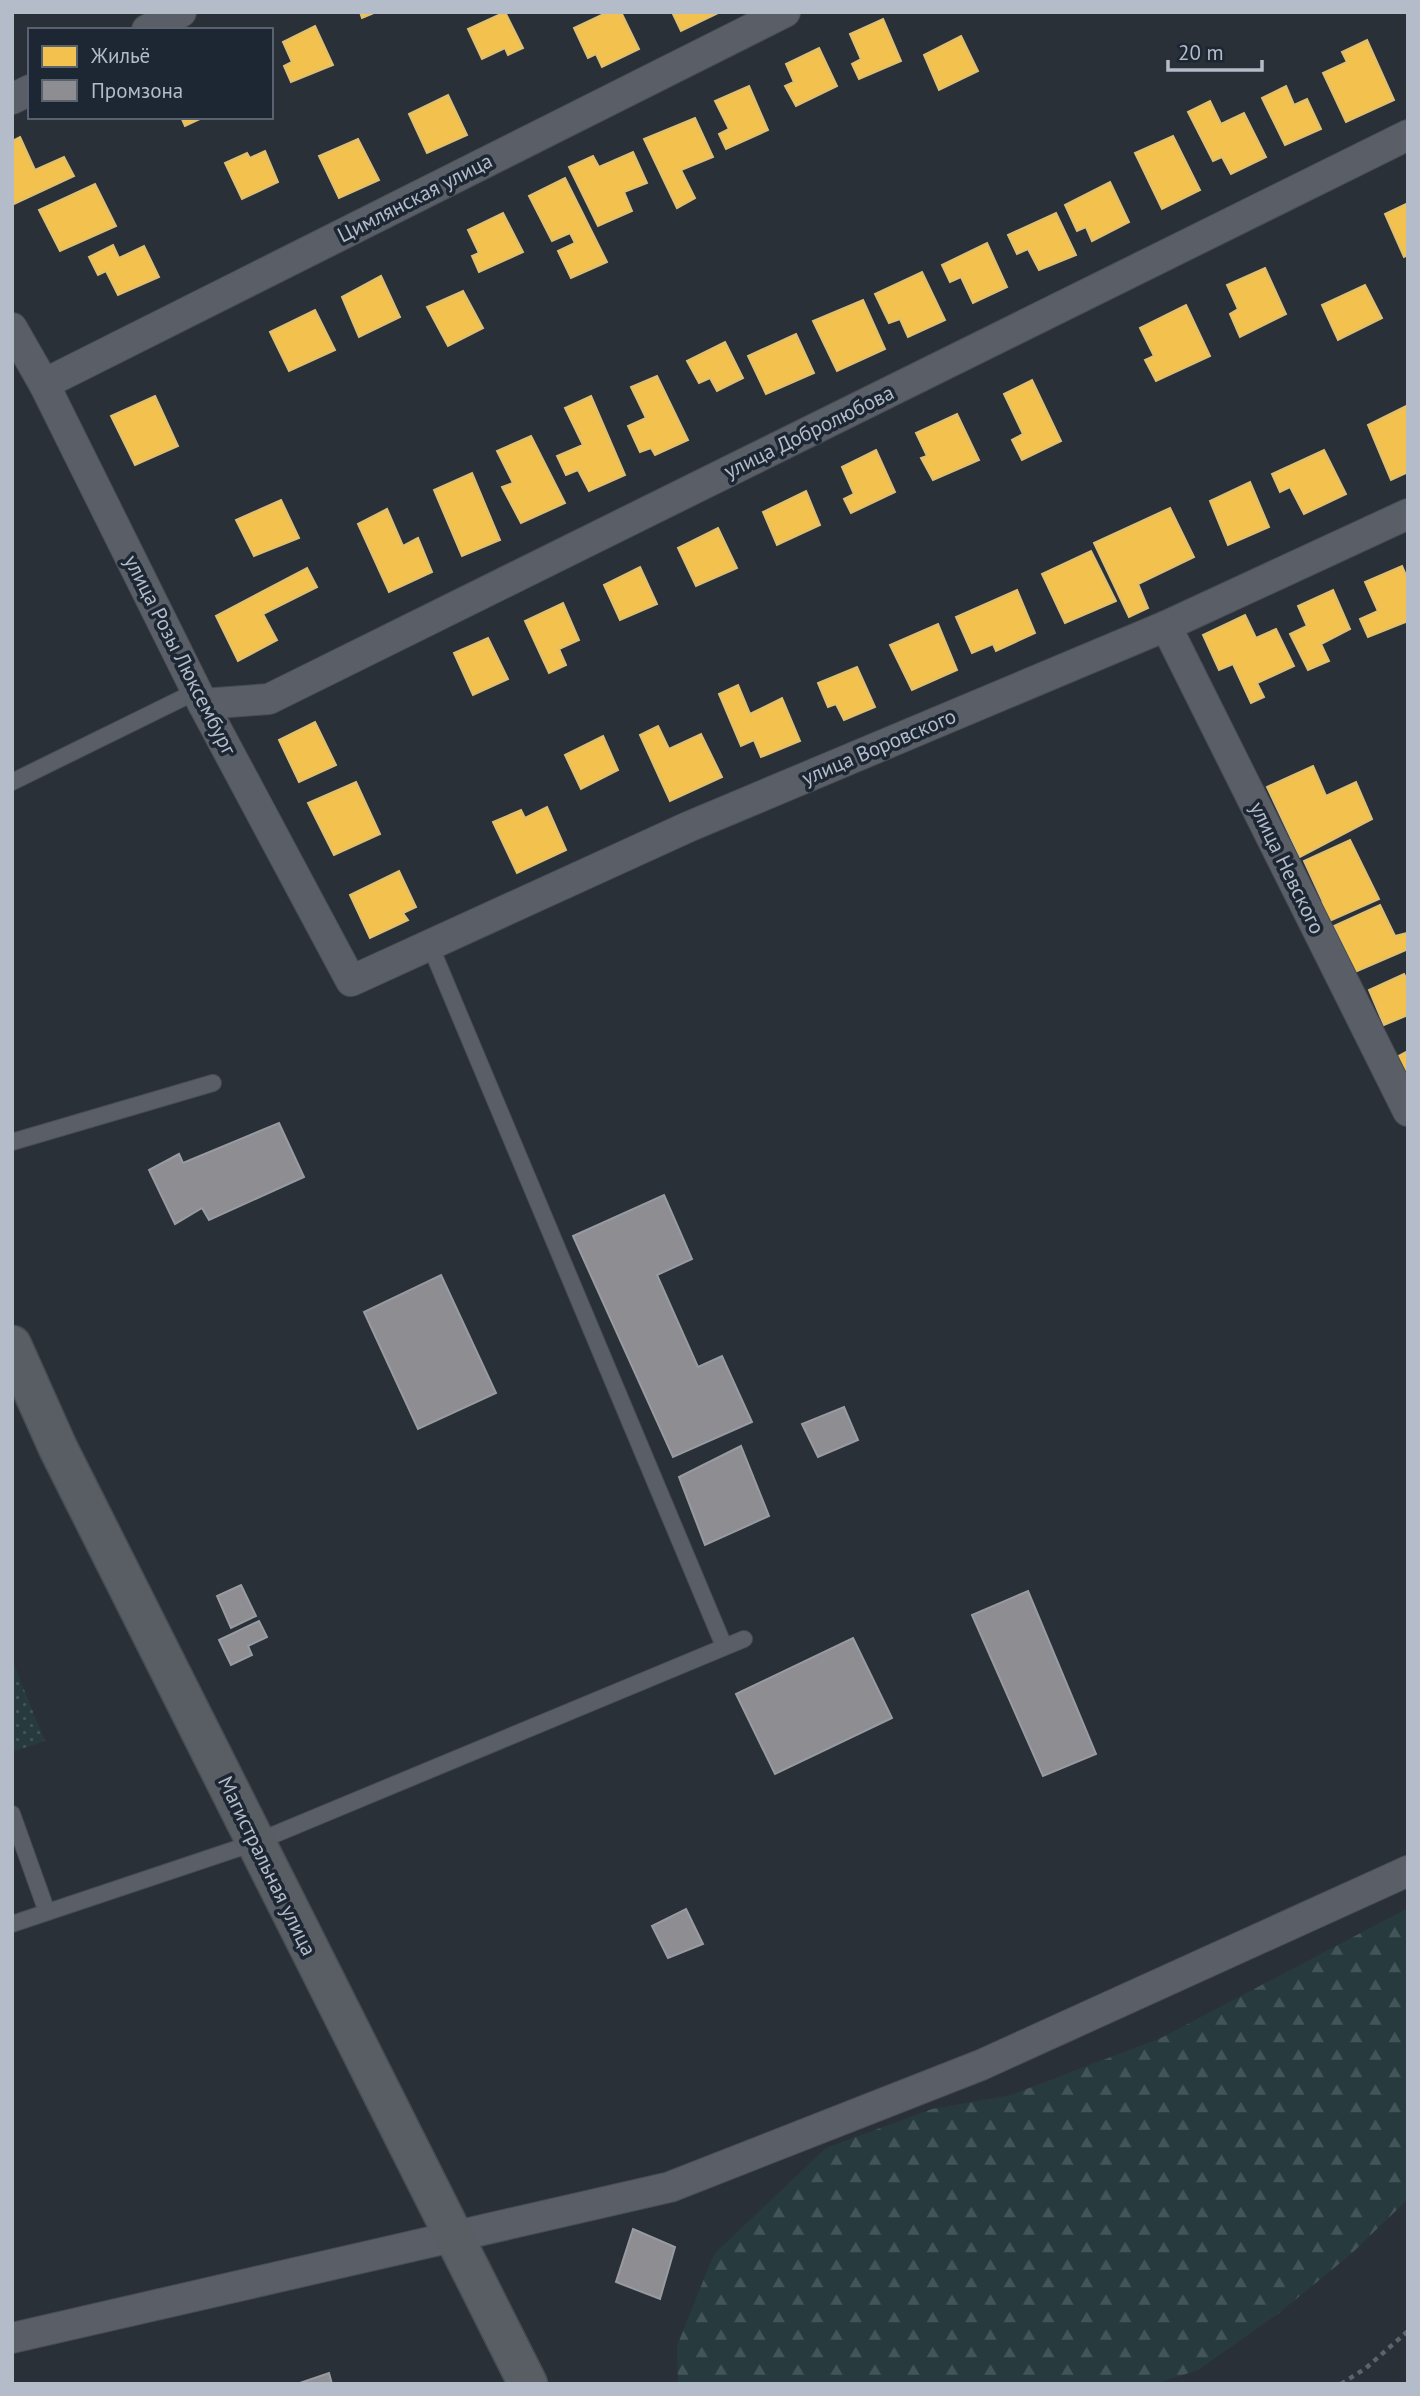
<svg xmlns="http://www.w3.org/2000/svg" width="1420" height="2396" viewBox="0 0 1420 2396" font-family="'PT Sans',sans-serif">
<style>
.green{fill:url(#green-dots)}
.forest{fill:url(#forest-firs)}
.homes{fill:#f2c14e;stroke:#dfc073;stroke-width:2}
.industry{fill:#8d8d92;stroke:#999ba2;stroke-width:2}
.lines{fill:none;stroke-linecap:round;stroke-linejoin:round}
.lane-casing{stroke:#484c53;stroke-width:18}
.street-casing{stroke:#484c53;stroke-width:32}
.secondary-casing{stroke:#484c53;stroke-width:41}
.path{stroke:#5d636a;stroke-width:4.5;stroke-dasharray:5 5;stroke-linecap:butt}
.lane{stroke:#5a5e66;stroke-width:16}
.street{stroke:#5a5e66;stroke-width:30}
.secondary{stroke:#595d64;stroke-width:38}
.labels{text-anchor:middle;stroke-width:7;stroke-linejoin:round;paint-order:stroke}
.street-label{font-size:21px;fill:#b4bcc9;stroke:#1d2633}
</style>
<defs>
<pattern id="green-dots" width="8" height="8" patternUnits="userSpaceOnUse" patternTransform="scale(1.75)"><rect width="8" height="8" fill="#273a3e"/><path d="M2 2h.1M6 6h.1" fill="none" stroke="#445559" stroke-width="1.8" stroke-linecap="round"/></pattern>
<pattern id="forest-firs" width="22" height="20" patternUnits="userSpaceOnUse" patternTransform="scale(1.75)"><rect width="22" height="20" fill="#273a3e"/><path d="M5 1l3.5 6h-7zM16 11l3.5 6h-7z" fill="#445559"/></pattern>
</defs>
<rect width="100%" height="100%" fill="#2a3038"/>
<!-- green -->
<path class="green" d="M12,1660L45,1741L12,1752Z"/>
<!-- forest -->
<path class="forest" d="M1408,1908V2199L1351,2254L1279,2313L1198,2370L1155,2384H678L677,2346L714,2254L826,2148L932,2109L1011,2095L1161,2038Z"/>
<!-- homes -->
<g class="homes">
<path d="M360,12H376L362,18Z"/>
<path d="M505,12L523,48L508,55L505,48L482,59L468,29Z"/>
<path d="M608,12H621L639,49L602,67L596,54L588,58L574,28Z"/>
<path d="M672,12H720L681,31Z"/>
<path d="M883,19L901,61L859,79L852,64L861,59L850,34Z"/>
<path d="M315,26L333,65L291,82L284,66L292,62L283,42Z"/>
<path d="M961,36L978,71L939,90L924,55Z"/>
<path d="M1367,40L1394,100L1346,122L1323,73L1347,62L1342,52Z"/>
<path d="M819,48L837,86L796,106L785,86L794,82L786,64Z"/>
<path d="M749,86L768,130L726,149L719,134L729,129L715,101Z"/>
<path d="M1286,86L1294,105L1307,99L1321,129L1285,145L1262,98Z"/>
<path d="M448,95L467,135L427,153L409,114Z"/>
<path d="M1210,101L1221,124L1244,113L1266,157L1231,174L1222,157L1213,161L1188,112Z"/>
<path d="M181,117H204L185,126Z"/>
<path d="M695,118L713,157L681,170L695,198L677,208L644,139Z"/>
<path d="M1173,136L1200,190L1162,209L1135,153Z"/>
<path d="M20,137L35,170L64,157L74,176L12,205V141Z"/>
<path d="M358,139L379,180L339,198L319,156Z"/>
<path d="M265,151L278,182L242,199L225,163L247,153L250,158Z"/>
<path d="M633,152L647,183L624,192L632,211L598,226L569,167L593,156L599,167Z"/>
<path d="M565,178L607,262L571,278L558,251L575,243L570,233L552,241L529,196Z"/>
<path d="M1110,182L1129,222L1092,241L1086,227L1077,231L1065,205Z"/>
<path d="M95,184L116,226L60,251L39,210Z"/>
<path d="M1408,203V255L1404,257L1385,214Z"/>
<path d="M503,213L523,252L479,272L472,256L479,253L468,230Z"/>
<path d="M1056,213L1076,255L1039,270L1028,249L1017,254L1008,235Z"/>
<path d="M987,243L1007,287L973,303L961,277L950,282L942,265Z"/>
<path d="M113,245L119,258L144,246L159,277L118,295L106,271L98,275L89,257Z"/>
<path d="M1265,268L1286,314L1240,337L1230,314L1238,309L1227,285Z"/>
<path d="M922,272L945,320L908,337L900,319L889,323L875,294Z"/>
<path d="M381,276L400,317L359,337L342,297Z"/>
<path d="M1365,285L1382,318L1338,340L1322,305Z"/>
<path d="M463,291L483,328L448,346L427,307Z"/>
<path d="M863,300L885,349L837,371L813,321Z"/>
<path d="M1186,305L1210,356L1156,381L1145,360L1154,356L1140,328Z"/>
<path d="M315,310L335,350L289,371L270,332Z"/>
<path d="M796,334L814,373L766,394L748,356Z"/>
<path d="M725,342L743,378L717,391L710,378L699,383L687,361Z"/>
<path d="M657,376L688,440L655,455L651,448L640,452L628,426L646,418L631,387Z"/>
<path d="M1032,380L1061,441L1022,460L1012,440L1023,434L1004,394Z"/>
<path d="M155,396L178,446L135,465L111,416Z"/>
<path d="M591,396L625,475L589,491L578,470L566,475L557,456L583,445L565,408Z"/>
<path d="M1408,405V472L1391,480L1368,425Z"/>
<path d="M957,414L979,460L933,480L921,458L927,456L916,433Z"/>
<path d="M531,436L565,503L521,523L502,487L513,483L497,451Z"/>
<path d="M876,450L895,492L851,513L844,499L854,494L842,467Z"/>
<path d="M1324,450L1346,494L1304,514L1290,487L1280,492L1272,474Z"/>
<path d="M472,473L500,540L462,556L434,490Z"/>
<path d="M1250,482L1269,527L1228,545L1210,501Z"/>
<path d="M806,491L820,525L777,545L763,512Z"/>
<path d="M281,500L299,538L254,556L236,520Z"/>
<path d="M1170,508L1194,557L1138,584L1148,608L1129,617L1094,543Z"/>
<path d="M387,509L403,546L418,538L432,572L389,592L358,524Z"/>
<path d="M718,528L737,568L696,586L678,548Z"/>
<path d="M1091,551L1116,601L1065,623L1042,574Z"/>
<path d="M1402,566L1408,580V621L1368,637L1360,619L1378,611L1365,582Z"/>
<path d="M640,567L657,604L620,620L604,585Z"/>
<path d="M307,568L317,587L263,614L277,640L238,661L216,616Z"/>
<path d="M1017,590L1035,633L996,651L993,644L972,653L956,617Z"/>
<path d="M1333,590L1350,629L1321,644L1329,661L1308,670L1290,634L1307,626L1298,606Z"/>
<path d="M563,603L579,640L559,649L566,665L549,673L525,621Z"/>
<path d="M1245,615L1256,638L1276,629L1294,666L1257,683L1264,697L1251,703L1233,664L1219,670L1203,635Z"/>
<path d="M938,624L957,670L912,690L890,645Z"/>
<path d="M488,638L508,679L473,695L454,653Z"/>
<path d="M857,667L875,707L844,720L836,704L828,707L818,683Z"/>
<path d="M738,685L750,714L782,698L800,741L761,757L754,740L741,746L719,694Z"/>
<path d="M315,722L336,765L299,782L279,740Z"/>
<path d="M658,726L669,749L701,734L722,777L670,801L640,735Z"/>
<path d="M603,736L618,770L581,789L565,755Z"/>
<path d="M1313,766L1326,796L1356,782L1372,819L1300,857L1267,787Z"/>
<path d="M356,782L380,834L334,855L308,803Z"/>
<path d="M547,807L566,850L517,873L493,822L521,810L525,818Z"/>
<path d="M1350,840L1379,899L1325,923L1316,905L1323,902L1304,861Z"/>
<path d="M399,871L416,907L403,913L408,920L370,938L350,895Z"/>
<path d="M1380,905L1395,936L1407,933L1408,949L1355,972L1334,926Z"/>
<path d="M1404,974L1408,982V1015L1384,1025L1369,990Z"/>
<path d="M1408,1051V1079L1397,1057Z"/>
</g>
<!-- industry -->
<g class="industry">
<path d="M279,1123L304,1177L209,1220L202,1208L175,1224L149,1170L179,1154L183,1163Z"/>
<path d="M664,1195L692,1259L657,1275L698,1367L722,1356L752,1422L673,1457L573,1236Z"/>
<path d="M441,1275L496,1393L418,1429L364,1312Z"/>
<path d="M844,1407L858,1440L818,1457L802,1424Z"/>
<path d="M741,1446L769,1516L705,1545L679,1477Z"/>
<path d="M241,1585L256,1616L231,1628L217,1596Z"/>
<path d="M1028,1591L1096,1754L1043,1776L972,1615Z"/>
<path d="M259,1621L267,1637L248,1646L252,1655L231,1665L219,1640Z"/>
<path d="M853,1638L892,1718L775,1774L736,1694Z"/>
<path d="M686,1909L703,1944L668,1958L652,1926Z"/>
<path d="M633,2229L675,2247L660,2299L616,2282Z"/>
<path d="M329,2373L332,2384H297Z"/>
</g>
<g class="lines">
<!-- lane casing -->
<g class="lane-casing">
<g id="lane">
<path d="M12,782L197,691"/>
<path d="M430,945L724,1646"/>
<path d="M12,1142L213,1083"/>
<path d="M12,1814L47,1912"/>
<path d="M12,1924L254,1843L744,1639"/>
</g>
</g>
<!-- street casing -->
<g class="street-casing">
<g id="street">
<path d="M147,30L181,12"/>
<path d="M12,99L30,90"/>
<path d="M12,328L44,384L203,704L351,981L688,827L1166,626L1408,514"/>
<path d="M44,384L785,12"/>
<path d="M1166,626L1408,1111"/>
<path d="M203,704L269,699L1408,135"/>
<path d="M12,2338L670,2187L981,2065L1408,1871"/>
</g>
</g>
<!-- secondary casing -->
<g class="secondary-casing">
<path id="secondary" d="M12,1345L58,1448L528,2384"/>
</g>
<!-- path -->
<path class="path" d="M1341,2384L1366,2368L1408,2331"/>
<!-- lane -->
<use href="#lane" class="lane"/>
<!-- street -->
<use href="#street" class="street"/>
<!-- secondary -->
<use href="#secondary" class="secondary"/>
</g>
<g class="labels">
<!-- street labels -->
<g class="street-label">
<text transform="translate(415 198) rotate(-27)" y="7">Цимлянская улица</text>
<text transform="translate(809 432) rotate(-26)" y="7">улица Добролюбова</text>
<text transform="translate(180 655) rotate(63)" y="7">улица Розы Люксембург</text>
<text transform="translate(879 747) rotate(-23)" y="7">улица Воровского</text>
<text transform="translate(1287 868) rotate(64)" y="7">улица Невского</text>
<text transform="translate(267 1866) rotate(64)" y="7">Магистральная улица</text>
</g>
</g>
<!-- border -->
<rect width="1420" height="2396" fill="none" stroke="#b4bcc9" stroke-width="28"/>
<!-- legend -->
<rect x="28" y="28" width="245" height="91" fill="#1d2633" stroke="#59626f" stroke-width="2"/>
<rect x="42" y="46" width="35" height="21" fill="#f2c14e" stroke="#59626f" stroke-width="2"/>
<text x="91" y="63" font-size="21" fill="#b4bcc9">Жильё</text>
<rect x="42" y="80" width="35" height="21" fill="#8d8d92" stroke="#59626f" stroke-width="2"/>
<text x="91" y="98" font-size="21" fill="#b4bcc9">Промзона</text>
<!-- scale -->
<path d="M1168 60v10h94v-10" fill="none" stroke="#b4bcc9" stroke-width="3.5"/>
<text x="1178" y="60" font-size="21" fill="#b4bcc9" stroke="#1d2633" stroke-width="5" paint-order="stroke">20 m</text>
</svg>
